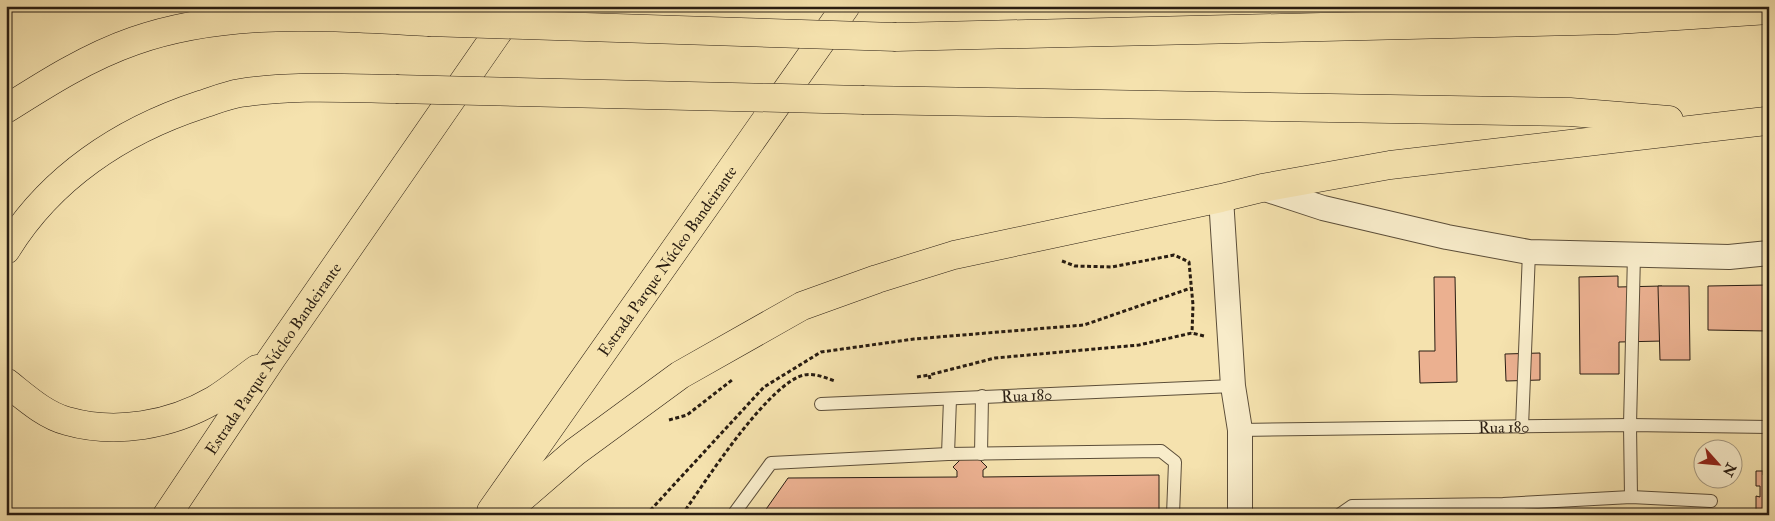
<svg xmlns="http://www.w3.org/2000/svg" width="1775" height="521" viewBox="0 0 1775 521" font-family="'IM FELL Double Pica',serif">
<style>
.building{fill:#ebb090;stroke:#291d12}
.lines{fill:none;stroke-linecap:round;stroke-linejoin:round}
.lane-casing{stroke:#5c4e39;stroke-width:14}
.street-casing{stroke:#5c4e39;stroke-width:26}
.highway-casing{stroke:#291d12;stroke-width:29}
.path{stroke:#291d12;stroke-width:3;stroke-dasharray:4 2.5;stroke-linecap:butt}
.lane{stroke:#f8ecca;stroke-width:12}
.street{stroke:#f8ecca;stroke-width:24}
.highway{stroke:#f5e2ae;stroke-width:28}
.highway-bridge-casing{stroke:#291d12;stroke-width:29;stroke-linecap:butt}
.highway-bridge{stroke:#f5e2ae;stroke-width:28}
.labels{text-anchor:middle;stroke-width:4;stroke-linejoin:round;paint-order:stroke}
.street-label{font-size:16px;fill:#291d12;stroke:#f8ecca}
</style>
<rect width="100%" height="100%" fill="#f5e2ae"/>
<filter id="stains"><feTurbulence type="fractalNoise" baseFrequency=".004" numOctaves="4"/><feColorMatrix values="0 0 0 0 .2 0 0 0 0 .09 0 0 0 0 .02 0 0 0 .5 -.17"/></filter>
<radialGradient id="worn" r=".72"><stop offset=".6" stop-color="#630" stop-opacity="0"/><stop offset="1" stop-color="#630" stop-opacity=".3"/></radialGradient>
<!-- building -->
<g class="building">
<path d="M1618,276V287L1662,286L1663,341L1619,342V374H1580L1579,277Z"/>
<path d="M1434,277H1455L1457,382L1420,383L1419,351H1435Z"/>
<path d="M1767,285V331L1708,330V286Z"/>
<path d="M1658,286H1689L1690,360H1660Z"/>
<path d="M1540,353V380L1506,381L1505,354Z"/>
<path d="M970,450L987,467L983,470V477L1159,475V515H762L788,478L957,477V471L953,467Z"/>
<path d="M1756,471H1763V475H1769V515H1756V496L1760,497V486H1756Z"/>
</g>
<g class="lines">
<!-- lane casing -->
<g class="lane-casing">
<g id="lane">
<path id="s1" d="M821,404L1233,386"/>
<path d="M1522,427L1529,252"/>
<path id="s2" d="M1240,430L1630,425L1769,427"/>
<path d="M948,454L950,399"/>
<path d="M981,454L982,396"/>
<path d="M1631,497L1630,425L1634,254"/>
<path d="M733,515L771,463L948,454L1161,451L1175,462L1173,515"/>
<path d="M1339,515L1352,506L1503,504L1631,497L1711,501"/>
</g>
</g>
<!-- street casing -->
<g class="street-casing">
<g id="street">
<path d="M1262,188L1323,208L1447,237L1529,252L1729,257L1769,253"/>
<path d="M1221,198L1233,386L1240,430V515"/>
</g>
</g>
<!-- highway casing -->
<g class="highway-casing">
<g id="highway">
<path d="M896,37L1616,20L1769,10"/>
<path d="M864,100L1570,112L1669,120"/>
<path d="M6,109C47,83 88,57 134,41C228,8 331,17 428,22"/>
<path d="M6,250C50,178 121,131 200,105C213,101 227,95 240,93C292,85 344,88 396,89"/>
<path d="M6,382C24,396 44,415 67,421C116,435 171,425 214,400C229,391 243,379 257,369"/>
<path id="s3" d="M491,511L846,6"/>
<path id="s4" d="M167,515L272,358L516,6"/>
<path d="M502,515L575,452L680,375L802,306L877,279L954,255L1221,198L1262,188L1390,165L1766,121"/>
</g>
</g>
<!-- path -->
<g class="path">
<path d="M1062,261L1075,266L1112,267L1174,255L1189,262L1193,305L1192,333"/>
<path d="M917,377L929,375"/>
<path d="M930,379L929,375L995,358L1139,345L1192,333L1204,336"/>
<path d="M669,420L687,415L732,380"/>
<path d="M646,515L764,387L821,352L914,339L1084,325L1191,288"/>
<path d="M682,515C707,479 761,395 798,377C811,371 823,377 835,381"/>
</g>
<!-- lane -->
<use href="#lane" class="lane"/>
<!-- street -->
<use href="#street" class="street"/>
<!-- highway -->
<use href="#highway" class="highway"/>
<!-- highway-bridge casing -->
<g class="highway-bridge-casing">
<g id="highway-bridge">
<path d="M428,22L896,37"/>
<path d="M396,89L864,100"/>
</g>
</g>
<!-- highway-bridge -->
<use href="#highway-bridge" class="highway-bridge"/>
</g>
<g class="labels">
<!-- street labels -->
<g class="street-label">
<text dy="6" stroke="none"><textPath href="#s3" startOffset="306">Estrada Parque Núcleo Bandeirante</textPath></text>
<text dy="6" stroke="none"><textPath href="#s4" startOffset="189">Estrada Parque Núcleo Bandeirante</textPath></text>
<text dy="6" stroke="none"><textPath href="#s1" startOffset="206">Rua 180</textPath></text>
<text dy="6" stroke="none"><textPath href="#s2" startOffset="264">Rua 180</textPath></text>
</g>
</g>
<!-- margin -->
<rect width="1775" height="521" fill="none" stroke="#f5e2ae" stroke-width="25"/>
<rect x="8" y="8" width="1760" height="506" fill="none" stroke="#291d12" stroke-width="2.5"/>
<rect x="12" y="12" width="1750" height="496" fill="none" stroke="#291d12"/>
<!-- north arrow -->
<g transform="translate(1718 464) rotate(117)"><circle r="24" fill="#f8ecca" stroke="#a59980"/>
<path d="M0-4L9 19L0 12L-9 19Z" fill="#8f2418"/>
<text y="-8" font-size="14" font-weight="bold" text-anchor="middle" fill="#291d12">N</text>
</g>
<rect width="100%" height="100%" filter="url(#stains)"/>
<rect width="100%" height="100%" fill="url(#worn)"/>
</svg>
